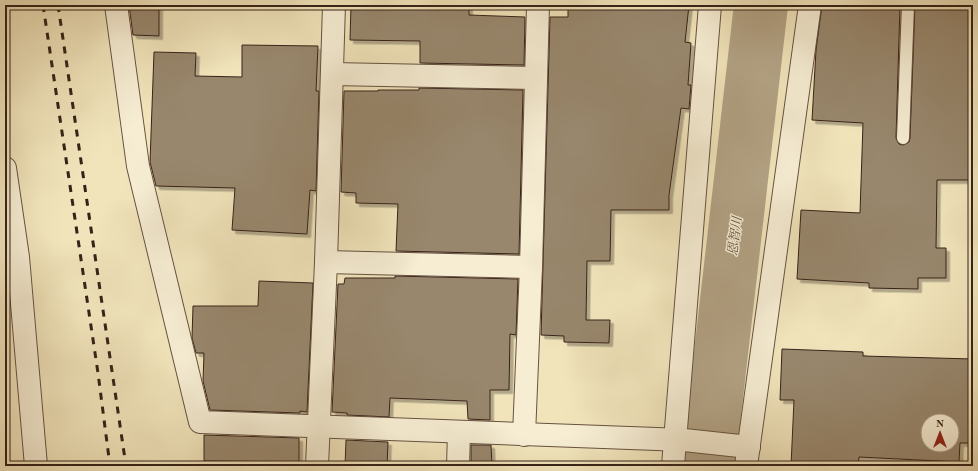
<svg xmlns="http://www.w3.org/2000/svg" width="978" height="471" viewBox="0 0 978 471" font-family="'Old Standard TT','Noto Serif JP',serif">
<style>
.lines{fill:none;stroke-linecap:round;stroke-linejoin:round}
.river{stroke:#b2a284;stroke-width:54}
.building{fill:#98876d;stroke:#372218;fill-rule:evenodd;filter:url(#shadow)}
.service-casing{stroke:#665241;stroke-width:14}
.minor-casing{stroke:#665241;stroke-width:24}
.service{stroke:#f6edd3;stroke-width:12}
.minor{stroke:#f6edd3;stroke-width:22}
.rail{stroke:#372218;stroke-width:3;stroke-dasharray:7 7;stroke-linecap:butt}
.labels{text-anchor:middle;stroke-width:3;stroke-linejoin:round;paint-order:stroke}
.water-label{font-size:13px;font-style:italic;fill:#624f3e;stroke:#f6edd3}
</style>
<defs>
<filter id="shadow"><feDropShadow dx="3.5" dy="3.5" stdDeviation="0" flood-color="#0004"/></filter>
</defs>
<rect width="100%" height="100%" fill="#f1e4bb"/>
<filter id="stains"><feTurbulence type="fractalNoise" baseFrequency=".005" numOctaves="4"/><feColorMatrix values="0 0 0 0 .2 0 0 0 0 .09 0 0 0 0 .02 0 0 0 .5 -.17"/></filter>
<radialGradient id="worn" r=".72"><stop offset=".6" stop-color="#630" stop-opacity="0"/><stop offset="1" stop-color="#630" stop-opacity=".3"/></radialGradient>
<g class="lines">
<!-- river -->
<path class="river" d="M708,466L761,5"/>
</g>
<!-- building -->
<g class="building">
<path d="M129,5H159V36L133,35Z"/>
<path d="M351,5H469V15L525,17L524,65L420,63V41L350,40Z"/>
<path d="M568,5H689L685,42L691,43L688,85H691L689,109L681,108L669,195V210H611L610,261H587L586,320H610L609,343L564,342V336L541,335L550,17H568Z"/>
<path d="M822,5H900L896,138L899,144L903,145L909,142L910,138L915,5H973V180H937L936,248H946V278H918V289L869,288V283L797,279L801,210L860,213L863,123L812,120L816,50Z"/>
<path d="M242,45L318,46L316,91H319L316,191L310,190L307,234L232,230L235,188L156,186L150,162L154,52L196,53L195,76L242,77Z"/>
<path d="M419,88L523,90L519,254L396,251L398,204L356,203V193L341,192L344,91H378V90H419Z"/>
<path d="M395,276L518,279L516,335L510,334L509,390H490V420L468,419L467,401L390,398L389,417L347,415V413L332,412L338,284H344L345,278H395Z"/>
<path d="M259,281L313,283L307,412L300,411V413L210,410L203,381L204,353H196L192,338L193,306H258Z"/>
<path d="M782,349L863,352V356L973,359V443H960L959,462L859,457L858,466H791L794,400H780ZM928,421H952V445H928Z"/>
<path d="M204,435L299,438V462L204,461Z"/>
<path d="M346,440L388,442L387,466H345Z"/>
<path d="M471,445H491L492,466H471Z"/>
</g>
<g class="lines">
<!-- service casing -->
<g class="service-casing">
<path id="service" d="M903,138L908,5"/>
</g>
<!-- minor casing -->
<g class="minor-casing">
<g id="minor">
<path d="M116,5L138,166L200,422L684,440L749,447"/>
<path d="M332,74L536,78"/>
<path d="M5,168L18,257L36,466"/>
<path d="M326,262L531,267"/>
<path d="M524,435L531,267L538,5"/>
<path d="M317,466L326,262L334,5"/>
<path d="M458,466L459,432"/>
<path d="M673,466L710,5"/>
<path d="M746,466L810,5"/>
</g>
</g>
<!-- service -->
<use href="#service" class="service"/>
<!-- minor -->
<use href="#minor" class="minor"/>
<!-- rail -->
<g class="rail">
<path d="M43,5L98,373L110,466"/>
<path d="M58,5L126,466"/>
</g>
</g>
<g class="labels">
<!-- water labels -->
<g class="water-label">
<text transform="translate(734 236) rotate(-83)" y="5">恩智川</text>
</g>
</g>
<!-- margin -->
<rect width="978" height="471" fill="none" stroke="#f1e4bb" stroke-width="20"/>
<rect x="6" y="6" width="966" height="459" fill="none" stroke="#372218" stroke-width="2"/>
<rect x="10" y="10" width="958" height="451" fill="none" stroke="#372218"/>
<!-- north arrow -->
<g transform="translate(940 433)"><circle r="19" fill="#f6edd3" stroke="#aa9c88"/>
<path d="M0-3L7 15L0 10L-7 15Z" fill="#8f2418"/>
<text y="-6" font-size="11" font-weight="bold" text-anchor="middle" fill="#372218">N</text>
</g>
<rect width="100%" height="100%" filter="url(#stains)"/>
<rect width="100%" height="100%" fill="url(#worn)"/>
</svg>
